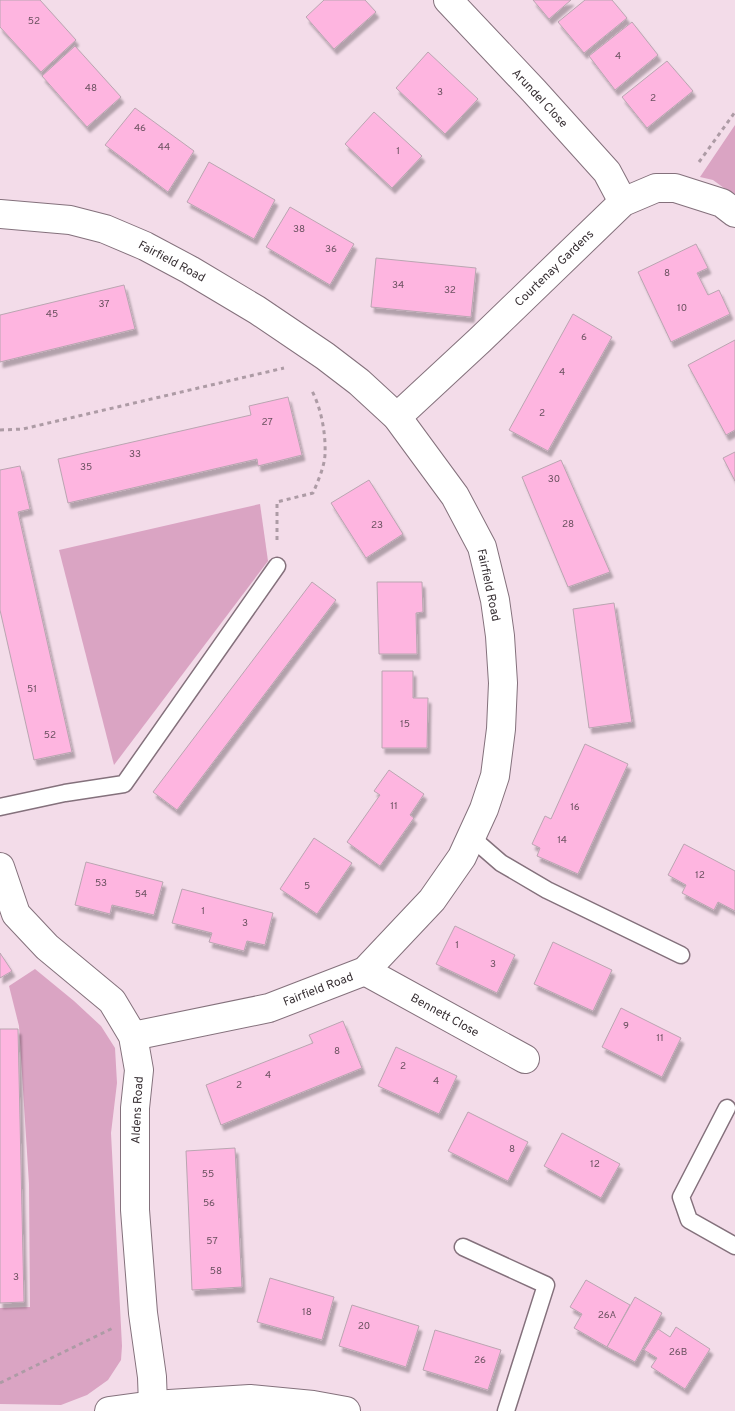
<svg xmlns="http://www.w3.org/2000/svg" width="735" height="1411" viewBox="0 0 735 1411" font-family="Overpass,sans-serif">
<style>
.green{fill:#daa4c3}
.building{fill:#feb5e0;stroke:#baa5b1;filter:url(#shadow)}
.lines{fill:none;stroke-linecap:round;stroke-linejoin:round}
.service-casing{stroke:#84717c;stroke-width:19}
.minor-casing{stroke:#84717c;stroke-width:30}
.path{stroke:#ad9ba5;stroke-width:3;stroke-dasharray:4 4;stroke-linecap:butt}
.service{stroke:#fff;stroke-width:16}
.minor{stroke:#fff;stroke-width:28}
.labels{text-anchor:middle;stroke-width:4;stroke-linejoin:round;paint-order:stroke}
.number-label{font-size:10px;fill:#6a515f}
.street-label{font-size:12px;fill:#383034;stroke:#fff}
</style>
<defs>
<filter id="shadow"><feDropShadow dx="3" dy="5.5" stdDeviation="1" flood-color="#0004"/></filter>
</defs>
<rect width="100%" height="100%" fill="#f3dce9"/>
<!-- green -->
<g class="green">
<path d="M735,125V196L713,180L700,177Z"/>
<path d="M260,504L268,561L114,765L59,550Z"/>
<path d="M35,969L74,1001L101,1026L115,1048L117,1083L111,1133L122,1346L121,1360L108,1380L87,1395L61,1405L0,1404V1308L30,1307L29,1184L19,1026L9,986Z"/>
</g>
<!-- building -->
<g class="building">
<path d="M0,0H40L76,40L41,72L0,27Z"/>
<path d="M324,0H365L376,12L334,49L306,17Z"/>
<path d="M533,0H571L549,19Z"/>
<path d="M585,0H612L627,18L584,53L558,22Z"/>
<path d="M632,22L658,55L615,90L589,56Z"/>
<path d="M75,46L121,97L87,127L42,76Z"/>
<path d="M428,52L478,99L445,134L396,88Z"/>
<path d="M667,61L693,91L647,128L622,97Z"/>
<path d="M135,108L194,151L168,192L105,145Z"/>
<path d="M374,112L422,156L392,188L345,144Z"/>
<path d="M209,162L275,200L254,239L187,202Z"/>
<path d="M290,207L354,244L330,285L266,247Z"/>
<path d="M696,244L708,268L697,273L708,295L719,290L730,314L671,342L638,272Z"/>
<path d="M376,258L476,268L471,317L371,307Z"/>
<path d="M124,285L135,329L0,362V315Z"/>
<path d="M573,314L612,337L548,451L509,430Z"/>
<path d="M735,340V430L726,435L688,365Z"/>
<path d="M288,397L302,455L258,466L257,459L68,503L58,459L251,415L249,406Z"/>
<path d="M735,452V481L723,458Z"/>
<path d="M561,460L610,572L568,587L522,477Z"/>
<path d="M20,466L30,509L18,512L72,752L34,760L0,610V470Z"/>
<path d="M369,480L403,534L366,558L331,503Z"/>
<path d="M312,582L336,600L177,810L153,792Z"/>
<path d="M377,582H422L423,612L416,613L417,654H379Z"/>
<path d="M614,603L632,722L589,728L573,609Z"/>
<path d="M382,671H413V698H428L427,748H382Z"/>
<path d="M585,744L628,764L578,874L537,856L540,848L532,844L545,816L551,819Z"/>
<path d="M389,770L424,794L410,815L414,818L380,866L347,842L380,795L374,791Z"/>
<path d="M314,838L352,863L317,914L280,889Z"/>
<path d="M684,844L735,871V911L718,902L714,910L682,893L686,885L668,875Z"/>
<path d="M86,862L163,882L154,915L112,905L110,914L75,905Z"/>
<path d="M182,889L273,913L265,945L247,941L244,951L209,942L212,933L172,923Z"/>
<path d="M455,926L515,955L497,993L436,964Z"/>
<path d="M553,942L612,970L593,1011L534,984Z"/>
<path d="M0,953L12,971L0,978Z"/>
<path d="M621,1008L681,1038L662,1077L602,1047Z"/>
<path d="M343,1021L362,1068L221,1125L206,1085L313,1043L309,1035Z"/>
<path d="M0,1029H18L24,1302L0,1303Z"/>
<path d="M396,1047L457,1076L439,1114L378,1086Z"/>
<path d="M468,1112L528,1142L508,1181L448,1151Z"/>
<path d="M562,1133L620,1164L601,1198L544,1166Z"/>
<path d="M235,1148L242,1287L192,1290L186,1151Z"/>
<path d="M270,1278L334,1297L322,1340L257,1322Z"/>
<path d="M586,1280L630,1305L607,1347L574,1328L582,1314L570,1307Z"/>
<path d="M635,1297L662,1313L635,1362L607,1347Z"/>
<path d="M352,1305L419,1326L406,1367L339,1346Z"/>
<path d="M676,1327L710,1349L685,1389L651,1367L657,1358L644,1350L658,1329L670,1337Z"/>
<path d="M435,1330L501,1350L488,1390L423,1370Z"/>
</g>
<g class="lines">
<!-- service casing -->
<g class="service-casing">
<g id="service">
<path d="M0,807L65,793L124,784L277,566"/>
<path d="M471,837L501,863L547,890L681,955"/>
<path d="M727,1108L681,1197L689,1220L735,1246"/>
<path d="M463,1247L546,1285L506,1411"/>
</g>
</g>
<!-- minor casing -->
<g class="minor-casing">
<g id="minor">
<path d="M448,0L534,91L607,172L623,202"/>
<path d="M0,214L70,220L105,229L145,246L190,270L257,310L325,356L359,382L397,417L455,496L482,547L495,600L500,636L503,683L501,729L495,776L484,809L462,857L432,900L365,971L269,1008L133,1036"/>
<path d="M397,417L480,340L623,202L656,188H675L722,203L735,213"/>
<path d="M0,867L16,914L47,947L112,1001L133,1036L139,1070L135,1108V1210L143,1313L152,1377L153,1405"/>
<path d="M365,971L525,1059"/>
<path d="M109,1411L153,1405L250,1399L313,1405L346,1411"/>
</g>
</g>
<!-- path -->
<g class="path">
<path d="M699,162L735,112"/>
<path d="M0,430L23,429L284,368"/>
<path d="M277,540V502L313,493C318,481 324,468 325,455C326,433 321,407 311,389"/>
<path d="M0,1383L113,1328"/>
</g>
<!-- service -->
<use href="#service" class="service"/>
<!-- minor -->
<use href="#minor" class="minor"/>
</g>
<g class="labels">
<!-- number labels -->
<g class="number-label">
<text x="34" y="24">52</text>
<text x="618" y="59">4</text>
<text x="91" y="91">48</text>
<text x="440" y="95">3</text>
<text x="653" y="101">2</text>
<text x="140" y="131">46</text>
<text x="164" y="150">44</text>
<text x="398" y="154">1</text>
<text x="299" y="232">38</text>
<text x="331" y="252">36</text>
<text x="667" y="276">8</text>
<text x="398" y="288">34</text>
<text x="450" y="293">32</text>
<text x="104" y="307">37</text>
<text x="682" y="311">10</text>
<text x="52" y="317">45</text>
<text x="584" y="340">6</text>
<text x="562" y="375">4</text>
<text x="542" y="416">2</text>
<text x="267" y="425">27</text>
<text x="135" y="457">33</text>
<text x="86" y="470">35</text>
<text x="554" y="482">30</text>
<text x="568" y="527">28</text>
<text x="377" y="528">23</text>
<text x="32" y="692">51</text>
<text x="405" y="727">15</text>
<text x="50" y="738">52</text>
<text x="394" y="809">11</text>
<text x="575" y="810">16</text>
<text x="562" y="843">14</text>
<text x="700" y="878">12</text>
<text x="101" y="886">53</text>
<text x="307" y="889">5</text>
<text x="141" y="897">54</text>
<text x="203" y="914">1</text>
<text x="245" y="926">3</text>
<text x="457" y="948">1</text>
<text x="493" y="967">3</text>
<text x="626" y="1029">9</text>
<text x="660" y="1041">11</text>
<text x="337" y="1054">8</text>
<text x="403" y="1069">2</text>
<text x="268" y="1078">4</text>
<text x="436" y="1084">4</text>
<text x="239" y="1088">2</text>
<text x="512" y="1152">8</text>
<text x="595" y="1167">12</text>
<text x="208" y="1177">55</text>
<text x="209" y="1206">56</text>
<text x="212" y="1244">57</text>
<text x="216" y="1274">58</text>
<text x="16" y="1280">3</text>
<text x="307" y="1315">18</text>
<text x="607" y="1318">26A</text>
<text x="364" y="1329">20</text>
<text x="678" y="1355">26B</text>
<text x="480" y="1363">26</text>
</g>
<!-- street labels -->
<g class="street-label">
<text transform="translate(540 98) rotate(47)" y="4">Arundel Close</text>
<text transform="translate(172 261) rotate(28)" y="4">Fairfield Road</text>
<text transform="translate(554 268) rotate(-44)" y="4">Courtenay Gardens</text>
<text transform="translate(489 585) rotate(78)" y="4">Fairfield Road</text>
<text transform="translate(318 989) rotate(-21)" y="4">Fairfield Road</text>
<text transform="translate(445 1015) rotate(29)" y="4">Bennett Close</text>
<text transform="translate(137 1110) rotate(-87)" y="4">Aldens Road</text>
</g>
</g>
</svg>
